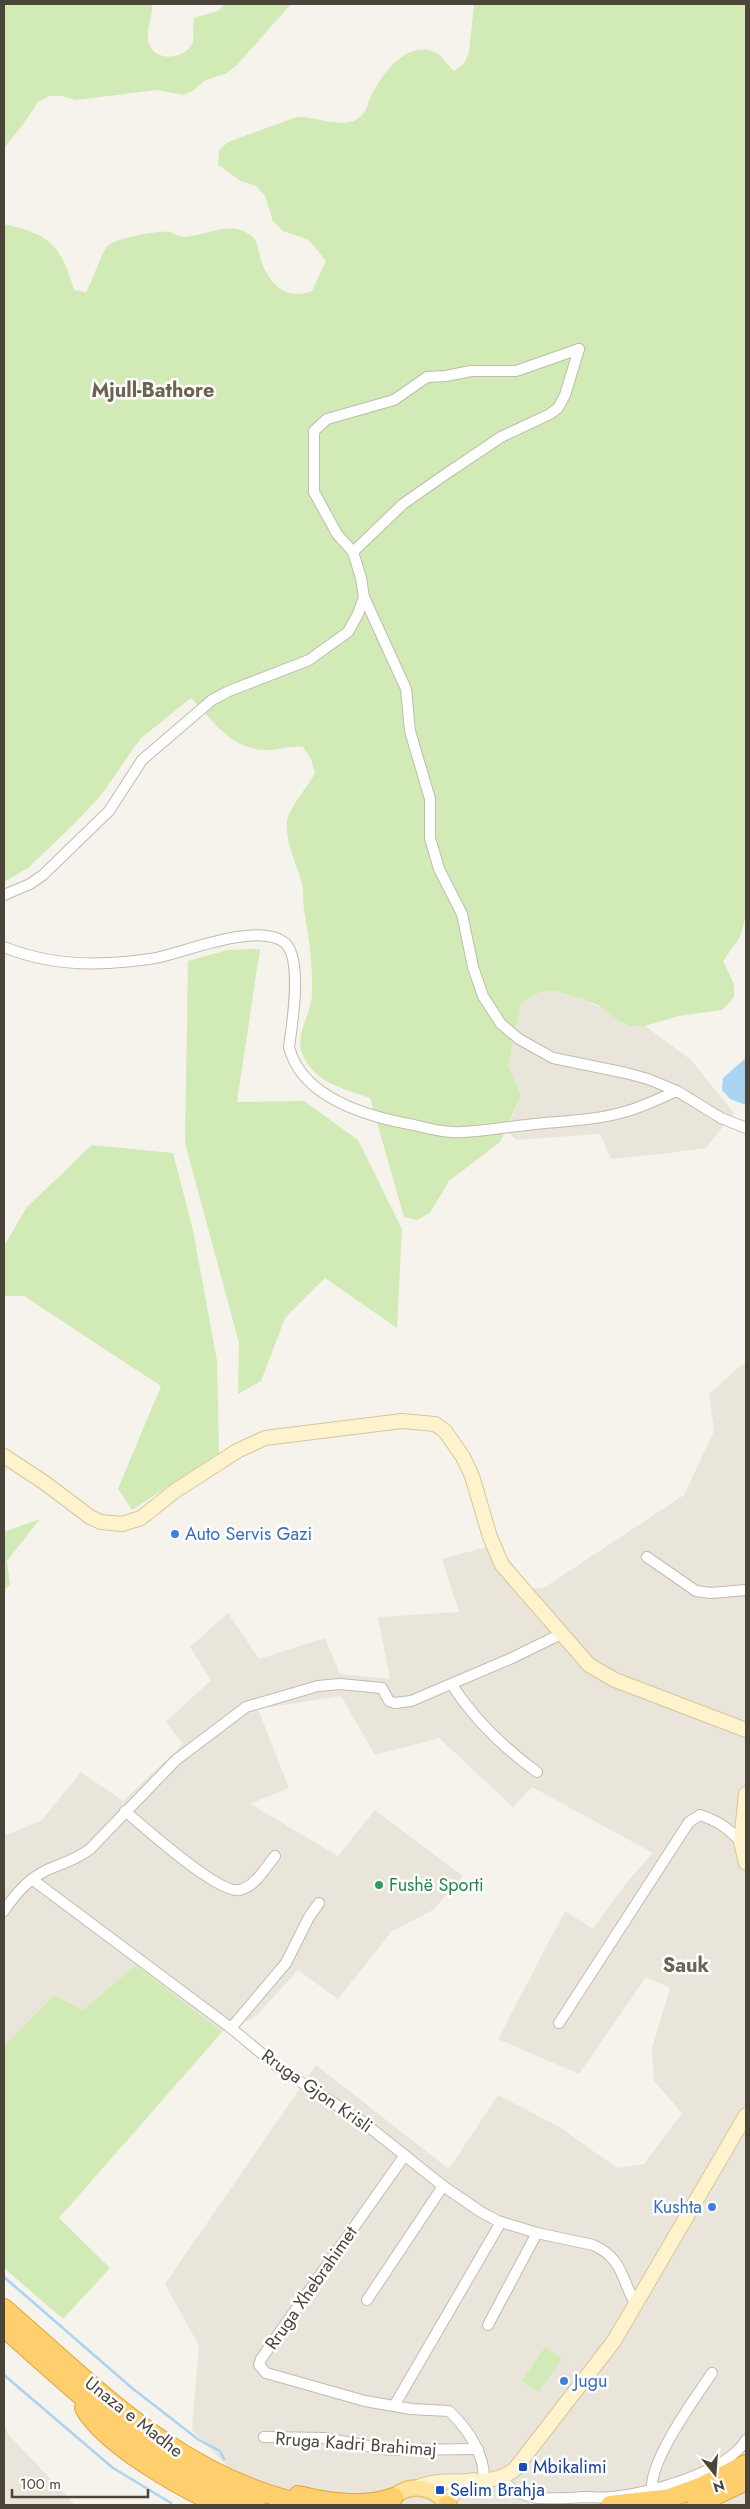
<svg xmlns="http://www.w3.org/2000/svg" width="750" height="2509" viewBox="0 0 750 2509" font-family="Jost,sans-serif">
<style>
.residential{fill:#eae5da}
.green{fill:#d2eab5}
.water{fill:#a9d4f2}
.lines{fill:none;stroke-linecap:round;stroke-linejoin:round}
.stream{stroke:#a9d4f2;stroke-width:2.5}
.street-casing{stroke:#c2bbae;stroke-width:12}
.secondary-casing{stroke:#d6c79b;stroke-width:16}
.primary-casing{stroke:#e6c16a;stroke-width:18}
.highway-casing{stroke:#e0a43c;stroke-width:20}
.street{stroke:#fff;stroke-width:10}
.secondary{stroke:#fff3cd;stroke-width:14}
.primary{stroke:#ffe39c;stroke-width:15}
.highway{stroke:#ffcf6e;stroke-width:18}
.shop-dot{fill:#3f7fe0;stroke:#fff;stroke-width:2}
.leisure-dot{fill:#2e9e5b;stroke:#fff;stroke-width:2}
.transit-dot{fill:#1a4fb4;stroke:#fff;stroke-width:2}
.labels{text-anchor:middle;stroke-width:5;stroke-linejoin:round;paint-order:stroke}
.shop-label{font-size:18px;fill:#366cbe;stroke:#fff;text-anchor:start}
.leisure-label{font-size:18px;fill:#27864d;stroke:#fff;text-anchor:start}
.street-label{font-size:18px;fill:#4b4439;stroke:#fff}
.transit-label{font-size:18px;fill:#164399;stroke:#fff;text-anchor:start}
.quarter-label{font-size:20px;font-weight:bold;fill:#6e6250;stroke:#fff}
</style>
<rect width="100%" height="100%" fill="#f6f3ec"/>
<!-- residential -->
<g class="residential">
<path d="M543,991H555L585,1000L609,1012L619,1021L630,1026H645L691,1060L734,1113L706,1148L660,1154L611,1159L600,1134L517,1140L506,1131L521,1095L508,1066L521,1004L532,996Z"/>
<path d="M746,1363V2505H265L192,2430L199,2346L165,2284L316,2065L449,2169L498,2095L558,2126L617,2168L644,2164L682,2113L654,2081L652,2048L670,1988L646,1977L579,2074L498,2039L565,1911L593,1929L626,1883L653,1853L532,1787L513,1807L439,1738L375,1755L341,1696L258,1709L289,1788L250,1804L338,1856L375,1810L463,1876L433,1910L392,1931L338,1999L298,1970L255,2017L222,2032L136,1965L83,2010L54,1995L4,2046V1836L42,1820L81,1772L123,1801L183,1744L166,1722L211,1680L190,1647L228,1613L259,1659L325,1638L340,1674L390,1679L378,1617L459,1612L442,1559L498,1544L531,1589L545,1587L684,1495L714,1431L709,1394L739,1367Z"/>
<path d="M4,2425L8,2434L75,2505H4Z"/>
</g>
<!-- green -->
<g class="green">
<path d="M4,4H152C153,17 144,33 150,46C158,62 184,59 192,44C195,38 192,26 194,18L218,11L225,4H291L237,65L227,73L204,81L194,90L183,95L157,90L76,100L62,96H50L38,102L24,123L4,148Z"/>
<path d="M474,4H746V915L740,937L723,961L734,984V997L722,1010L679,1016L645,1026H630L619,1021L598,1005L585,1000L555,991H543L532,996L521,1004L508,1066L521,1095L500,1142L449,1181L430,1213L417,1220L404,1217L370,1098C345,1089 318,1084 304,1058C292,1037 312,1015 312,993C313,965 309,938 304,910C303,901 304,893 302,884C297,864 285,843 287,822C289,807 308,787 315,773L311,759L303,747C289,745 279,751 265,750C230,749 213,720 191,698L140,739L102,794L75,823L28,868L4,882V224C51,235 60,244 74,290L86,292C94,280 100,251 110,244C119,238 158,230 169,232C174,233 179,237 184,237C207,236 232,218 254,238C258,243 259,254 261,260C269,284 286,301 312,291L326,261L309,240L283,231L273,221L265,196L256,186L241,181L218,165L219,150L228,142L297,117C315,116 341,129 357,119C367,113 367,105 371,96C382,74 406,40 435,52C442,55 448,66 454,71L464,64L469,52Z"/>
<path d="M260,949L237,1102L304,1101L358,1140L402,1229L397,1328L325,1278L285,1318L261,1381L238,1394L239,1343L185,1143L188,961L227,950Z"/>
<path d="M92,1145L173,1153L193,1230L217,1361L219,1453L132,1510L118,1489L161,1386L24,1296H4V1246L27,1207Z"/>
<path d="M40,1519L7,1561L10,1585L4,1590V1532Z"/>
<path d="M136,1965L222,2032L59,2218L110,2268L63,2319L4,2268V2046L54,1995L83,2010Z"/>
<path d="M545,2347L562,2359L538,2392L522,2381Z"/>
</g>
<!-- water -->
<path class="water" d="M746,1058V1105L730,1099L722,1090L723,1078Z"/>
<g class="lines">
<!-- stream -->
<g class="stream">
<path d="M4,2277L132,2388L199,2440L220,2451L224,2459"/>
<path d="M4,2375L113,2468L171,2503"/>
</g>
<!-- street casing -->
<g class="street-casing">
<g id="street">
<path d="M353,552L403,504L443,476L501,437L550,414L558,408L565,395L579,349"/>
<path d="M364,597L406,689L410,731L430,799V838L439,869L462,914L473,967L483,996L501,1024L519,1039L553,1058L626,1073L648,1079L677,1091L721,1118L746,1128"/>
<path d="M4,895L30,884L43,875L109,811L142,760L212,700L229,691L309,660L348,632L358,614L364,597L361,578L353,552L337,534L314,492V431L327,419L394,400L427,377L446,376L471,371H516L579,349"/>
<path d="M4,947C36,960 73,965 108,963C125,962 143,961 160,957C190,950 260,922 285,943C303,959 292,1025 289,1047C302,1099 369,1117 414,1125C430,1129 446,1133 463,1132C484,1131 506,1127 527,1125C559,1121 593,1121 624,1112C643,1107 660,1098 677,1091"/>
<path d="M647,1557L696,1591L711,1593L746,1590"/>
<path d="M452,1685C474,1719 504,1748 537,1772"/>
<path d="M125,1811C143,1826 218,1894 239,1890C254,1888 266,1867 275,1856"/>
<path d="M33,1880L231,2028L279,2068L363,2122L443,2186L481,2212L498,2221L537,2233L593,2245C623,2258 621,2279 636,2305"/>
<path d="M4,1911C15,1894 28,1879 47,1870C63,1863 76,1860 90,1849L176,1760L246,1707L318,1686L340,1684L382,1688L389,1701L395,1703L411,1701L512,1658L561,1634"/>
<path d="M559,2023L689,1822L700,1815C718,1821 728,1828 741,1842"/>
<path d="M231,2028L286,1963L309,1917L319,1903"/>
<path d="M405,2155L261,2359L259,2365L266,2373L365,2401L411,2409L449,2411C468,2429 485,2454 484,2481"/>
<path d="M367,2300L443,2186"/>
<path d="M488,2325L537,2233"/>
<path d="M394,2406L501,2222"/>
<path d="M264,2437L324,2438L390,2450L478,2449"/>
<path d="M501,2477C518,2505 557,2498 585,2497C594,2497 603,2498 612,2497C649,2493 726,2473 746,2440"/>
<path d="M652,2490C649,2461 695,2398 712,2373"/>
</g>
</g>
<!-- secondary casing -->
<g class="secondary-casing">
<g id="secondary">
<path d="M4,1456L45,1483L90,1517L101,1522L122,1524L141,1518L175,1491L237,1451L265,1438L402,1421L435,1424L445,1431L463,1457L472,1476L490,1537L502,1565L589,1665L615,1680L746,1730"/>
<path d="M746,1794L741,1842L746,1863"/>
<path d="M416,2488C447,2473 490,2491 515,2469L614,2341L746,2115"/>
<path d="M445,2502L459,2489L473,2480"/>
</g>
</g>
<!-- primary casing -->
<g class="primary-casing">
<path id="primary" d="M387,2505C402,2482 432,2483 447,2505"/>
</g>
<!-- highway casing -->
<g class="highway-casing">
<g id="highway">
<path d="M4,2308C100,2391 181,2479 310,2505"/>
<path d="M4,2328C83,2397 155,2469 256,2505"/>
<path d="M84,2408C105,2445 181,2488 220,2505"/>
<path d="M298,2495C329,2503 363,2508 394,2497"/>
<path d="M447,2505H448"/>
<path d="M610,2505L663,2499"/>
<path d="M650,2505L700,2487L746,2464"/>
<path d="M696,2505L746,2481"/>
</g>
</g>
<!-- street -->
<use href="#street" class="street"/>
<!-- secondary -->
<use href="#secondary" class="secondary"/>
<!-- primary -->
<use href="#primary" class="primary"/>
<!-- highway -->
<use href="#highway" class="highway"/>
</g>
<!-- markers -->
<g class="shop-dot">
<circle cx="175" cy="1534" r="5"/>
<circle cx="712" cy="2207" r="5"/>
<circle cx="564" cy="2381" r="5"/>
</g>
<circle class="leisure-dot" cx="379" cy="1885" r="5"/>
<g class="transit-dot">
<rect x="518" y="2462" width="10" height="10" rx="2.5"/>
<rect x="435" y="2485" width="10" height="10" rx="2.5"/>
</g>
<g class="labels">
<!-- shop labels -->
<g class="shop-label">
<text x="185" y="1540">Auto Servis Gazi</text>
<text x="702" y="2213" text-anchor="end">Kushta</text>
<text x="574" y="2387">Jugu</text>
</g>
<!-- leisure labels -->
<g class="leisure-label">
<text x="389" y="1891">Fushë Sporti</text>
</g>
<!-- street labels -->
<g class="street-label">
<text transform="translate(317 2091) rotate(35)" y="6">Rruga Gjon Krisli</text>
<text transform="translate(311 2288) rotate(-55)" y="6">Rruga Xhebrahimet</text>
<text transform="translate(134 2417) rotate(38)" y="6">Unaza e Madhe</text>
<text transform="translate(356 2444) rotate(4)" y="6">Rruga Kadri Brahimaj</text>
</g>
<!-- transit labels -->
<g class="transit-label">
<text x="533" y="2473">Mbikalimi</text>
<text x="450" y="2496">Selim Brahja</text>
</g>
<!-- quarter labels -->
<g class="quarter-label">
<text x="153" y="397">Mjull-Bathore</text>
<text x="686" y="1972">Sauk</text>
</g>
</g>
<!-- border -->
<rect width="750" height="2509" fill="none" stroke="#4b4439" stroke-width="10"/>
<!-- north arrow -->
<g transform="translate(715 2474) rotate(163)" stroke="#ffffff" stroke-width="4" paint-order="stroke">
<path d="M0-4L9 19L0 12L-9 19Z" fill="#4b4439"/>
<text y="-8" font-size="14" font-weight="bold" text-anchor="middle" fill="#4b4439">N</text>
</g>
<!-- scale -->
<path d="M12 2489v8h136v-8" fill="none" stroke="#4b4439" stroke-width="2.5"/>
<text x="20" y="2489" font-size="15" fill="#4b4439" stroke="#ffffff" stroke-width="4" paint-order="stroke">100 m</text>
</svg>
